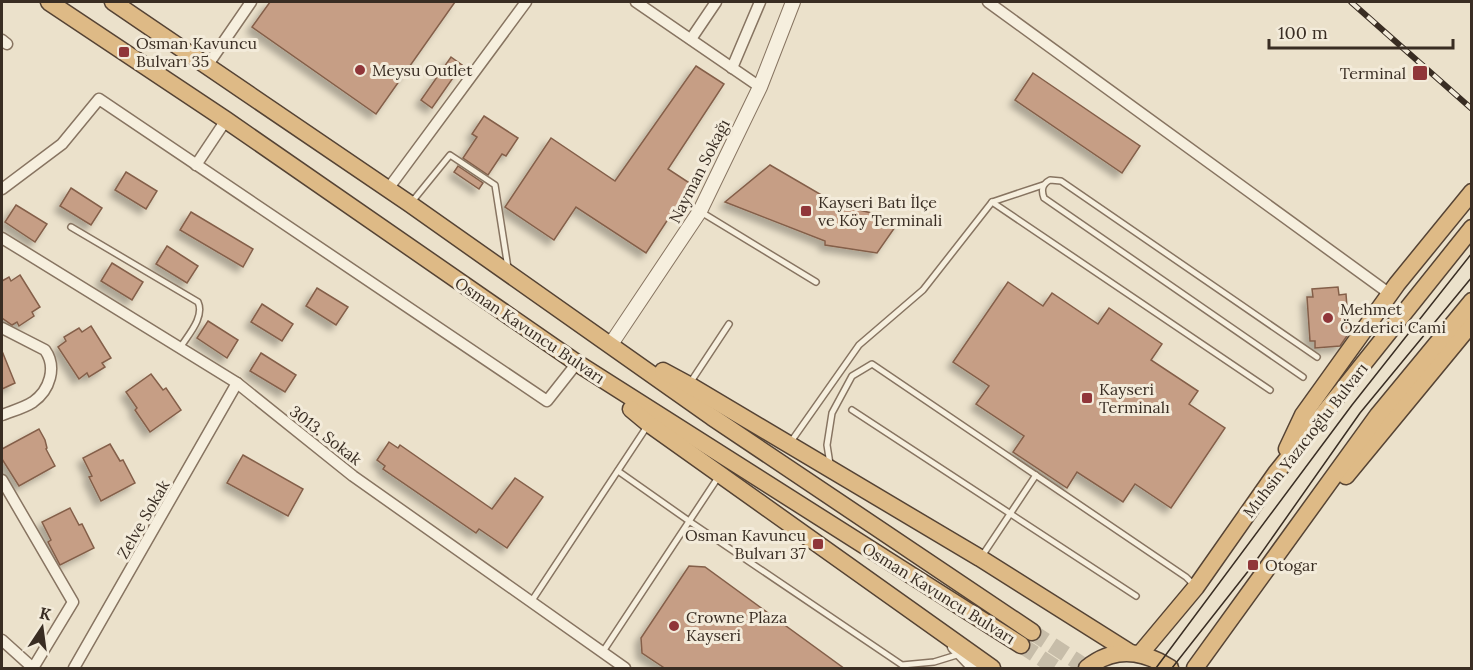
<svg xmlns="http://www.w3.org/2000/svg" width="1473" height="670" viewBox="0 0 1473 670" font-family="Lora,serif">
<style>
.building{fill:#c69e85;stroke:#845f49;stroke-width:1.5;filter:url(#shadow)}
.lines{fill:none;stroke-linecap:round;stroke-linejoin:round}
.trunk-tunnel{stroke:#c7bda9;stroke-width:16;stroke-dasharray:16 8;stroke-linecap:butt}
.service-casing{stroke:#877461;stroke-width:8}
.minor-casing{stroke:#877461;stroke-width:13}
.tertiary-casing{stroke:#877461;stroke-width:16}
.trunk-casing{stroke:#554334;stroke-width:19}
.service{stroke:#f6efde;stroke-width:5}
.minor{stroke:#f6efde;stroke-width:10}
.tertiary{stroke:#f6efde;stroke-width:14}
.trunk{stroke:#deba86;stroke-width:16}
.tram{stroke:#392d23;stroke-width:1.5}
.rail-casing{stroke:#392d23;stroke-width:6}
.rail{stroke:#f3ebda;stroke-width:4;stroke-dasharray:11;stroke-linecap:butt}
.poi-dot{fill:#903639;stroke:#f3ebda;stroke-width:2}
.labels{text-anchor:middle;stroke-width:6;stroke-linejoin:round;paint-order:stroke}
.poi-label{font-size:16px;fill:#392d23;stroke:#f3ebda;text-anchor:start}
.street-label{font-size:16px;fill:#392d23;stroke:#f3ebda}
</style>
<defs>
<filter id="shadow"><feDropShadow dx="-5.5" dy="5.5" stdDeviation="3" flood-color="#0004"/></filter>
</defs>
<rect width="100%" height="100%" fill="#ebe1cb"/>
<!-- building -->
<g class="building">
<path d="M270,2H455L376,114L252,27Z"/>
<path d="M451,57L462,65L432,108L421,100Z"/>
<path d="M696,66L724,84L668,169L691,184L646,253L576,207L554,240L505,207L551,138L615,181Z"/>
<path d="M1033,73L1140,146L1122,173L1015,100Z"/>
<path d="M484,116L518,138L506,156L502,154L488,175L463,158L477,137L472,134Z"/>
<path d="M770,165L825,197L827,202L900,220L877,253L825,245V241L725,202Z"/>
<path d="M458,166L483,183L479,189L454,172Z"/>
<path d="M126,172L157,191L146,209L115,190Z"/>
<path d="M71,188L102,208L91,225L60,206Z"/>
<path d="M16,205L47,224L35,242L5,222Z"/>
<path d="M191,212L253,249L243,267L180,230Z"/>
<path d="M167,246L198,266L187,283L156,264Z"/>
<path d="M112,263L143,282L132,300L101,281Z"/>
<path d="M20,275L40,307L32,312L34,316L19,326L17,322L12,325L2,318V281L9,277L11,281Z"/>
<path d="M1008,282L1043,306L1052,293L1098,324L1109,308L1162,344L1151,360L1198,391L1189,404L1225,428L1171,508L1135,484L1123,502L1077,472L1067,488L1013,452L1024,436L976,404L989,386L953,362Z"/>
<path d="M1338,287L1339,295L1346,294L1349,333L1340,346L1315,348V341H1310L1307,297H1313L1312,289Z"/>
<path d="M317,288L348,307L336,325L306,306Z"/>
<path d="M262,304L293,324L282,341L251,322Z"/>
<path d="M208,321L238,340L227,358L197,338Z"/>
<path d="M91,326L111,358L102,363L105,367L89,377L87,373L79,379L58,347L66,341L64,337L79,328L82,332Z"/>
<path d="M2,351L15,383L2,389Z"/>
<path d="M261,353L296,375L285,392L250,371Z"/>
<path d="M151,374L163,390L166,388L181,410L150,432L135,410L137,408L126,392Z"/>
<path d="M39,429L45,440L47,448L46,449L55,466L19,486L2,459V449Z"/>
<path d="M389,442L398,448L400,445L492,509L515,478L543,497L507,548L479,529L476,533L383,469L385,466L377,460Z"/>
<path d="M110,444L120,461L123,460L135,483L101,501L89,477L92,476L83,458Z"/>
<path d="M243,455L303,489L288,516L227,483Z"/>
<path d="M70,508L79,525L82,524L94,548L60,565L48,542L51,540L42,522Z"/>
<path d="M689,566L705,567L845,669H666L642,653L641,638Z"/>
</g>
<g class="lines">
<!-- trunk-tunnel -->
<g class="trunk-tunnel">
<path d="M1032,632L1087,668"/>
<path d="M1021,645L1056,668"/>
</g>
<!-- service casing -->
<g class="service-casing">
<g id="service">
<path d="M992,202L1270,390"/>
<path d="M411,203L450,155L495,185L508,268"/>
<path d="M701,212L816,282"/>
<path d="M71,227L198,302C205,317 188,335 180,348"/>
<path d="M1303,377L1044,198C1041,190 1042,184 1050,180L1061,181L1317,357"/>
<path d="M690,383L729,324"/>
<path d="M852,410L1136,596"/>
<path d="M790,443L859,345L923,290L992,202L1043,185"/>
<path d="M830,464L827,445L832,413L852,376L872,364L1186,577L1195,586"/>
<path d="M618,471L689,521L902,665L934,662L960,654"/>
<path d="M982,556L1036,475"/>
<path d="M531,602L648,425"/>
<path d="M602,653L719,476"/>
</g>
</g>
<!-- minor casing -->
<g class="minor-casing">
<g id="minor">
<path d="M636,2L760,87"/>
<path d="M988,2L1390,294"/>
<path d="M691,39L716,2"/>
<path d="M2,40L7,44"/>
<path d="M207,66L251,2"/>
<path d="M732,68L760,2"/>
<path d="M196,165L226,120"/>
<path d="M2,189L62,144L99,99L547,401L577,363"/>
<path d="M388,189L526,2"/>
<path d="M2,238L237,383L353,476L625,668"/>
<path d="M2,328L45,350C57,367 50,390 33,402C24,408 12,411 2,415"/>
<path d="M2,480L73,602L33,668"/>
<path d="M2,640L33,668"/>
<path d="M953,647L973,668"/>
<path d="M74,668L237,383"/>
</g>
</g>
<!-- tertiary casing -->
<g class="tertiary-casing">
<path id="tertiary" d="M611,344L700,211L760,87L793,2"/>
</g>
<!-- trunk casing -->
<g class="trunk-casing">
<g id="trunk">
<path d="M49,2L226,120L577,363L1021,645"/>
<path d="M113,2L410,204L712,417L1032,632"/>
<path d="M663,371L689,385L980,558L1129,652"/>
<path d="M631,409L649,424L992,668"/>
<path d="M1287,449L1303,415L1397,284L1472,192"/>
<path d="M1346,476L1472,323"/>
<path d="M1140,654L1196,587L1276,473L1472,228"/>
<path d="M1087,668C1114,646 1143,650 1170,668"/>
<path d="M1195,668L1378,415L1472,301"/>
</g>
</g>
<!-- service -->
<use href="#service" class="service"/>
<!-- minor -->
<use href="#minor" class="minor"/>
<!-- tertiary -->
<use href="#tertiary" class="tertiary"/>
<!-- trunk -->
<use href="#trunk" class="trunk"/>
<!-- tram -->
<g class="tram">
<path d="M1156,668L1352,405L1472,253"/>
<path d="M1172,668L1253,565L1360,413L1472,277"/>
</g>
<!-- rail casing -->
<g class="rail-casing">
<path id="rail" d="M1351,2L1472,109"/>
</g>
<!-- rail -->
<use href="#rail" class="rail"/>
</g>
<!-- markers -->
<g class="poi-dot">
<rect x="118" y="46" width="12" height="12" rx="3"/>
<circle cx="360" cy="70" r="6"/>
<rect x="1412" y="65" width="16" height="16" rx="3"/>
<rect x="800" y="205" width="12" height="12" rx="3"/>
<circle cx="1328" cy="318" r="6"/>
<rect x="1081" y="392" width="12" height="12" rx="3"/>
<rect x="812" y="538" width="12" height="12" rx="3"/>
<rect x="1247" y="559" width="12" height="12" rx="3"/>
<circle cx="674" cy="626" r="6"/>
</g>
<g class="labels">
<!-- poi labels -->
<g class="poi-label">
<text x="136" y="49">Osman Kavuncu<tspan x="136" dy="18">Bulvarı 35</tspan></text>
<text x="372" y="76">Meysu Outlet</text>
<text x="1406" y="79" text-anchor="end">Terminal</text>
<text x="818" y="208">Kayseri Batı İlçe<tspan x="818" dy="18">ve Köy Terminali</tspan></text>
<text x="1340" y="315">Mehmet<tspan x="1340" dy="18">Özderici Cami</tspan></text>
<text x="1099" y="395">Kayseri<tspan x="1099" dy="18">Terminalı</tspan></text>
<text x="806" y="541" text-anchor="end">Osman Kavuncu<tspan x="806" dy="18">Bulvarı 37</tspan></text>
<text x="1265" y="571">Otogar</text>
<text x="686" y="623">Crowne Plaza<tspan x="686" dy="18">Kayseri</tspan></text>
</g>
<!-- street labels -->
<g class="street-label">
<text transform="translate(699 171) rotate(-63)" y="6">Nayman Sokağı</text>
<text transform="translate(530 330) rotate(34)" y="6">Osman Kavuncu Bulvarı</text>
<text transform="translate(326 435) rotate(38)" y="6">3013. Sokak</text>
<text transform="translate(1305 440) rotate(-52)" y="6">Muhsin Yazıcıoğlu Bulvarı</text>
<text transform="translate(143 519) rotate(-60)" y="6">Zelve Sokak</text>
<text transform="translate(939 593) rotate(32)" y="6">Osman Kavuncu Bulvarı</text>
</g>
</g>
<!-- border -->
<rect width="1473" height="670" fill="none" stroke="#392d23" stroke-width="6"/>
<!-- north arrow -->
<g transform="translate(42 628) rotate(13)" stroke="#f3ebda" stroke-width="4.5" paint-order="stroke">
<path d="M0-4.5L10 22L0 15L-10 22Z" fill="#392d23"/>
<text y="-9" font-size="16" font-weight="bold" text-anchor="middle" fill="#392d23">K</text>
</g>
<!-- scale -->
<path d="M1269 39v9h184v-9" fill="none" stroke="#392d23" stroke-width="3"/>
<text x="1278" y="39" font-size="18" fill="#392d23" stroke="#f3ebda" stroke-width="4.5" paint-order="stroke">100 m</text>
</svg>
